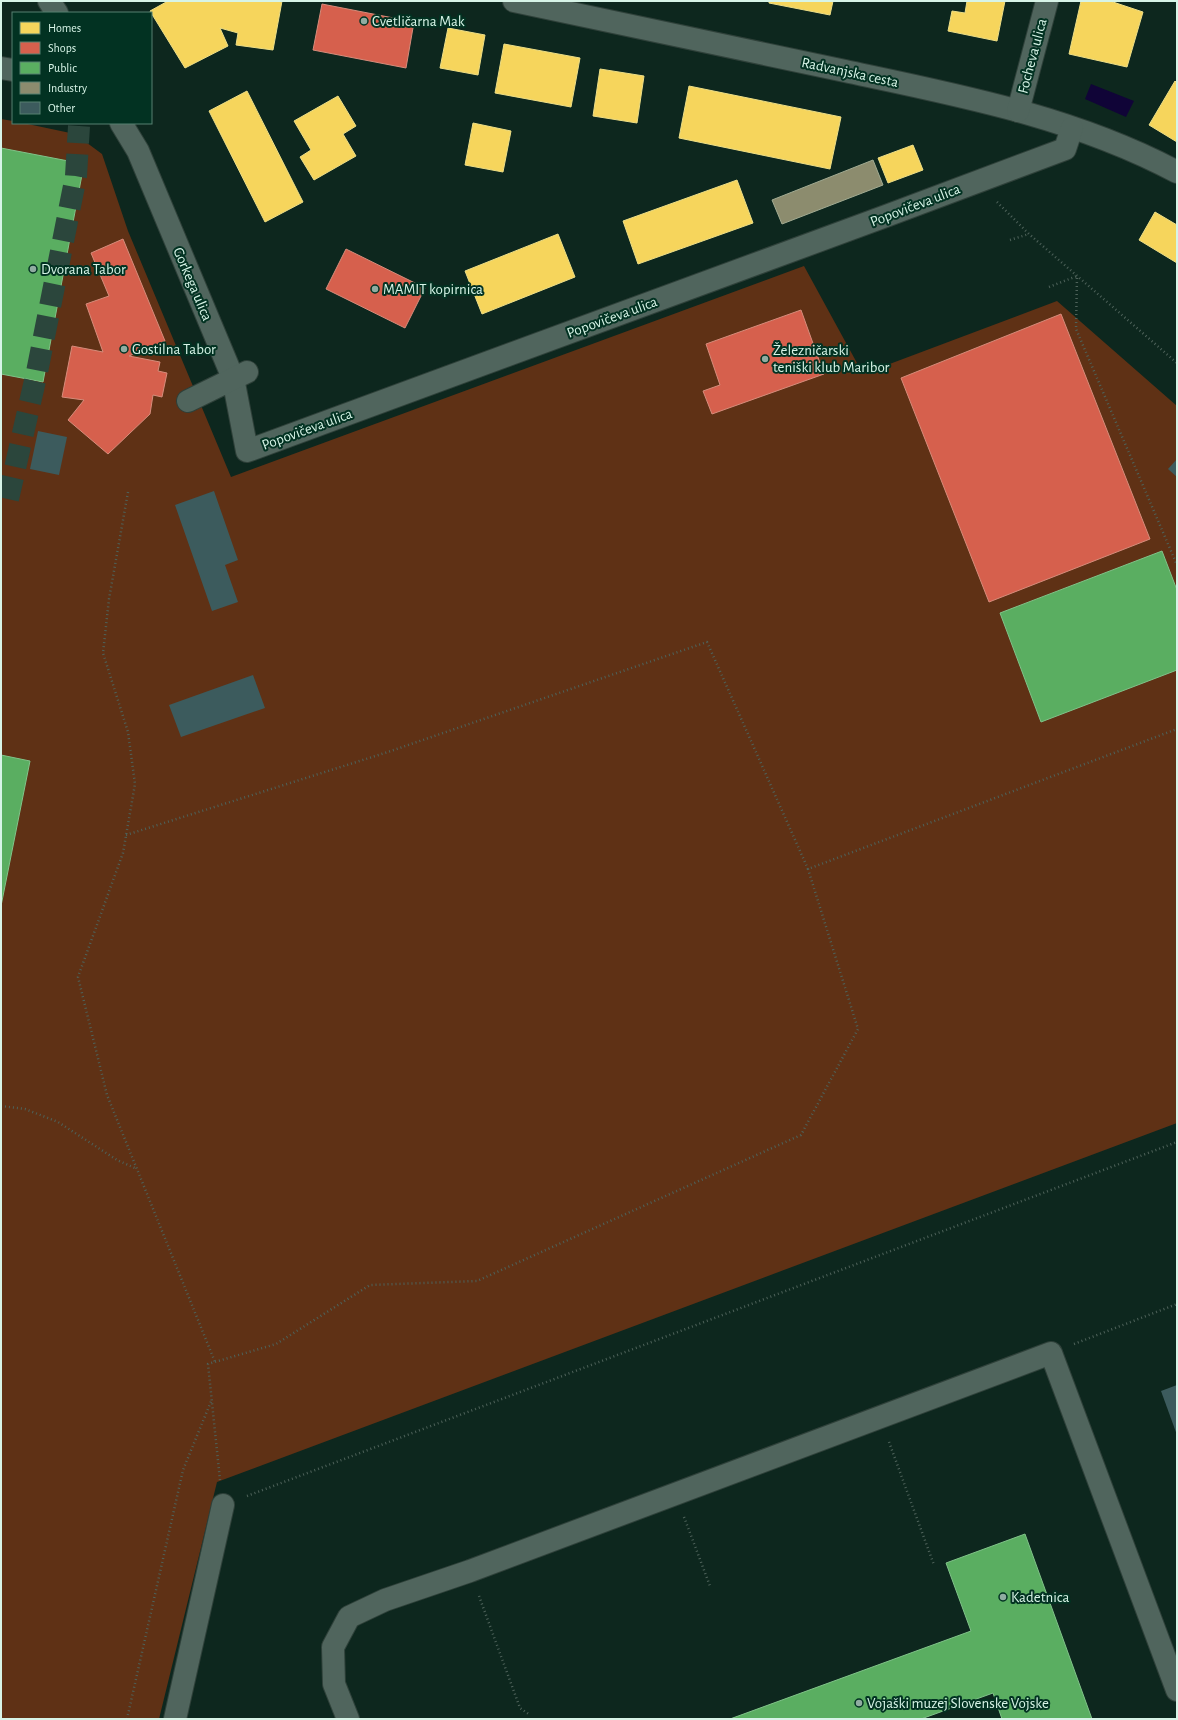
<svg xmlns="http://www.w3.org/2000/svg" width="1178" height="1720" viewBox="0 0 1178 1720" font-family="'Alegreya Sans',sans-serif">
<style>
.green{fill:#5f3115}
.water{fill:#100437}
.homes{fill:#f6d55c;stroke:#edde86}
.shops{fill:#d6604d;stroke:#d68c7b}
.public{fill:#5aae61;stroke:#80c389}
.industry{fill:#8c8c6e;stroke:#a2ab92}
.building{fill:#3c5b5d}
.lines{fill:none;stroke-linecap:round;stroke-linejoin:round}
.minor-tunnel{stroke:#2b463c;stroke-width:22;stroke-dasharray:22 11;stroke-linecap:butt}
.minor-casing{stroke:#2f413a;stroke-width:24}
.path{stroke:#4e625a;stroke-width:2.5;stroke-dasharray:1 3;stroke-linecap:butt}
.minor{stroke:#50655d;stroke-width:22}
.poi-dot{fill:#90aca1;stroke:#023222;stroke-width:1.5}
.labels{text-anchor:middle;stroke-width:4;stroke-linejoin:round;paint-order:stroke}
.poi-label{font-size:15px;fill:#d7f4e7;stroke:#023222;text-anchor:start}
.street-label{font-size:15px;fill:#d7f4e7;stroke:#023222}
</style>
<rect width="100%" height="100%" fill="#0d271e"/>
<!-- green -->
<path class="green" d="M1,119L13,121V123H23L75,134L102,154L128,231L231,477L804,266L863,374L1057,301L1177,406V1123L217,1482L159,1719H1Z"/>
<!-- water -->
<path class="water" d="M1091,84L1134,101L1126,117L1085,99Z"/>
<!-- homes -->
<g class="homes">
<path d="M168,1H282L273,50L236,45L238,33L220,28L228,46L185,68L150,11Z"/>
<path d="M769,1H833L830,15L769,3Z"/>
<path d="M967,1H1005L997,41L948,31L952,11L965,13Z"/>
<path d="M1081,1H1110L1143,12L1127,67L1069,54Z"/>
<path d="M448,28L485,35L478,75L440,68Z"/>
<path d="M504,44L580,58L571,107L495,93Z"/>
<path d="M600,69L644,76L637,123L593,116Z"/>
<path d="M1175,81L1177,83V142L1149,125Z"/>
<path d="M689,86L841,117L830,169L679,138Z"/>
<path d="M247,91L303,202L265,222L209,111Z"/>
<path d="M338,96L356,126L343,134L356,156L314,180L300,157L311,150L294,121Z"/>
<path d="M473,123L511,131L503,172L465,165Z"/>
<path d="M913,145L923,170L888,183L878,158Z"/>
<path d="M737,180L753,223L638,264L623,221Z"/>
<path d="M1155,212L1177,225V263L1139,240Z"/>
<path d="M558,234L575,277L482,314L465,271Z"/>
</g>
<!-- shops -->
<g class="shops">
<path d="M322,4L414,22L406,68L313,50Z"/>
<path d="M123,239L165,341L129,356L160,362L158,371L167,373L162,397L153,395L150,414L108,454L68,420L84,400L62,397L72,346L103,352L86,304L109,296L91,253Z"/>
<path d="M346,249L425,288L405,328L326,289Z"/>
<path d="M801,310L824,374L712,414L703,391L720,385L706,344Z"/>
<path d="M1061,314L1150,539L989,602L901,378Z"/>
</g>
<!-- public -->
<g class="public">
<path d="M1,148L84,164L43,382L1,374Z"/>
<path d="M1162,551L1177,590V670L1041,722L1000,613Z"/>
<path d="M1,755L30,761L1,906Z"/>
<path d="M1025,1534L1092,1719H1002L993,1693L921,1719H730L971,1631L946,1563Z"/>
</g>
<!-- industry -->
<path class="industry" d="M873,160L883,185L782,224L772,200Z"/>
<!-- building -->
<g class="building">
<path d="M38,431L67,437L59,475L30,469Z"/>
<path d="M1177,459V477L1168,469Z"/>
<path d="M214,491L238,560L225,565L238,602L212,611L175,505Z"/>
<path d="M253,675L265,708L181,737L169,705Z"/>
<path d="M1177,1385V1435L1161,1391Z"/>
</g>
<g class="lines">
<!-- minor-tunnel -->
<path class="minor-tunnel" d="M8,499L37,372L76,176L79,126"/>
<!-- minor casing -->
<g class="minor-casing">
<g id="minor">
<path d="M49,1L57,13"/>
<path d="M514,1C624,24 734,48 845,71C958,95 1074,117 1177,172"/>
<path d="M1,68L13,70"/>
<path d="M1018,111L1047,1"/>
<path d="M121,123L138,151L233,378L247,451L886,216L1065,149L1072,128"/>
<path d="M188,401L247,372"/>
<path d="M175,1719L223,1505"/>
<path d="M348,1719L334,1684L333,1647L349,1617L385,1600L470,1571L1051,1353L1177,1690"/>
</g>
</g>
<!-- path -->
<g class="path">
<path d="M997,202L1029,234L1177,363"/>
<path d="M1010,240L1029,234"/>
<path d="M1049,287L1077,276L1076,329L1177,565"/>
<path d="M128,492L109,599L103,653L128,732L135,784L123,853L78,977L107,1095L215,1362"/>
<path d="M126,835L388,752L707,642L808,869"/>
<path d="M1,1106L25,1109L58,1122L117,1160L137,1169"/>
<path d="M1074,1344L1177,1304"/>
<path d="M889,1442L934,1565"/>
<path d="M220,1480L208,1364L276,1344L370,1285L477,1281L801,1135L858,1029L808,869L1177,729"/>
<path d="M247,1496L1177,1142"/>
<path d="M684,1517L710,1586"/>
<path d="M479,1596L520,1708L530,1715"/>
<path d="M127,1719L183,1470L212,1399"/>
</g>
<!-- minor -->
<use href="#minor" class="minor"/>
</g>
<!-- markers -->
<g class="poi-dot">
<circle cx="364" cy="21" r="4"/>
<circle cx="33" cy="269" r="4"/>
<circle cx="375" cy="289" r="4"/>
<circle cx="124" cy="349" r="4"/>
<circle cx="765" cy="359" r="4"/>
<circle cx="1003" cy="1597" r="4"/>
<circle cx="859" cy="1703" r="4"/>
</g>
<g class="labels">
<!-- poi labels -->
<g class="poi-label">
<text x="372" y="26">Cvetličarna Mak</text>
<text x="41" y="274">Dvorana Tabor</text>
<text x="383" y="294">MAMIT kopirnica</text>
<text x="132" y="354">Gostilna Tabor</text>
<text x="773" y="355">Železničarski<tspan x="773" dy="17">teniški klub Maribor</tspan></text>
<text x="1011" y="1602">Kadetnica</text>
<text x="867" y="1708">Vojaški muzej Slovenske Vojske</text>
</g>
<!-- street labels -->
<g class="street-label">
<text transform="translate(1032 56) rotate(-75)" y="5">Focheva ulica</text>
<text transform="translate(850 72) rotate(12)" y="5">Radvanjska cesta</text>
<text transform="translate(915 205) rotate(-21)" y="5">Popovičeva ulica</text>
<text transform="translate(193 284) rotate(67)" y="5">Gorkega ulica</text>
<text transform="translate(612 317) rotate(-20)" y="5">Popovičeva ulica</text>
<text transform="translate(307 429) rotate(-20)" y="5">Popovičeva ulica</text>
</g>
</g>
<!-- border -->
<rect width="1178" height="1720" fill="none" stroke="#d7f4e7" stroke-width="4"/>
<!-- legend -->
<rect x="12" y="12" width="140" height="112" fill="#023222" stroke="#578071"/>
<rect x="20" y="22" width="20" height="12" fill="#f6d55c" stroke="#578071"/>
<text x="48" y="32" font-size="12" fill="#d7f4e7">Homes</text>
<rect x="20" y="42" width="20" height="12" fill="#d6604d" stroke="#578071"/>
<text x="48" y="52" font-size="12" fill="#d7f4e7">Shops</text>
<rect x="20" y="62" width="20" height="12" fill="#5aae61" stroke="#578071"/>
<text x="48" y="72" font-size="12" fill="#d7f4e7">Public</text>
<rect x="20" y="82" width="20" height="12" fill="#8c8c6e" stroke="#578071"/>
<text x="48" y="92" font-size="12" fill="#d7f4e7">Industry</text>
<rect x="20" y="102" width="20" height="12" fill="#3c5b5d" stroke="#578071"/>
<text x="48" y="112" font-size="12" fill="#d7f4e7">Other</text>
</svg>
